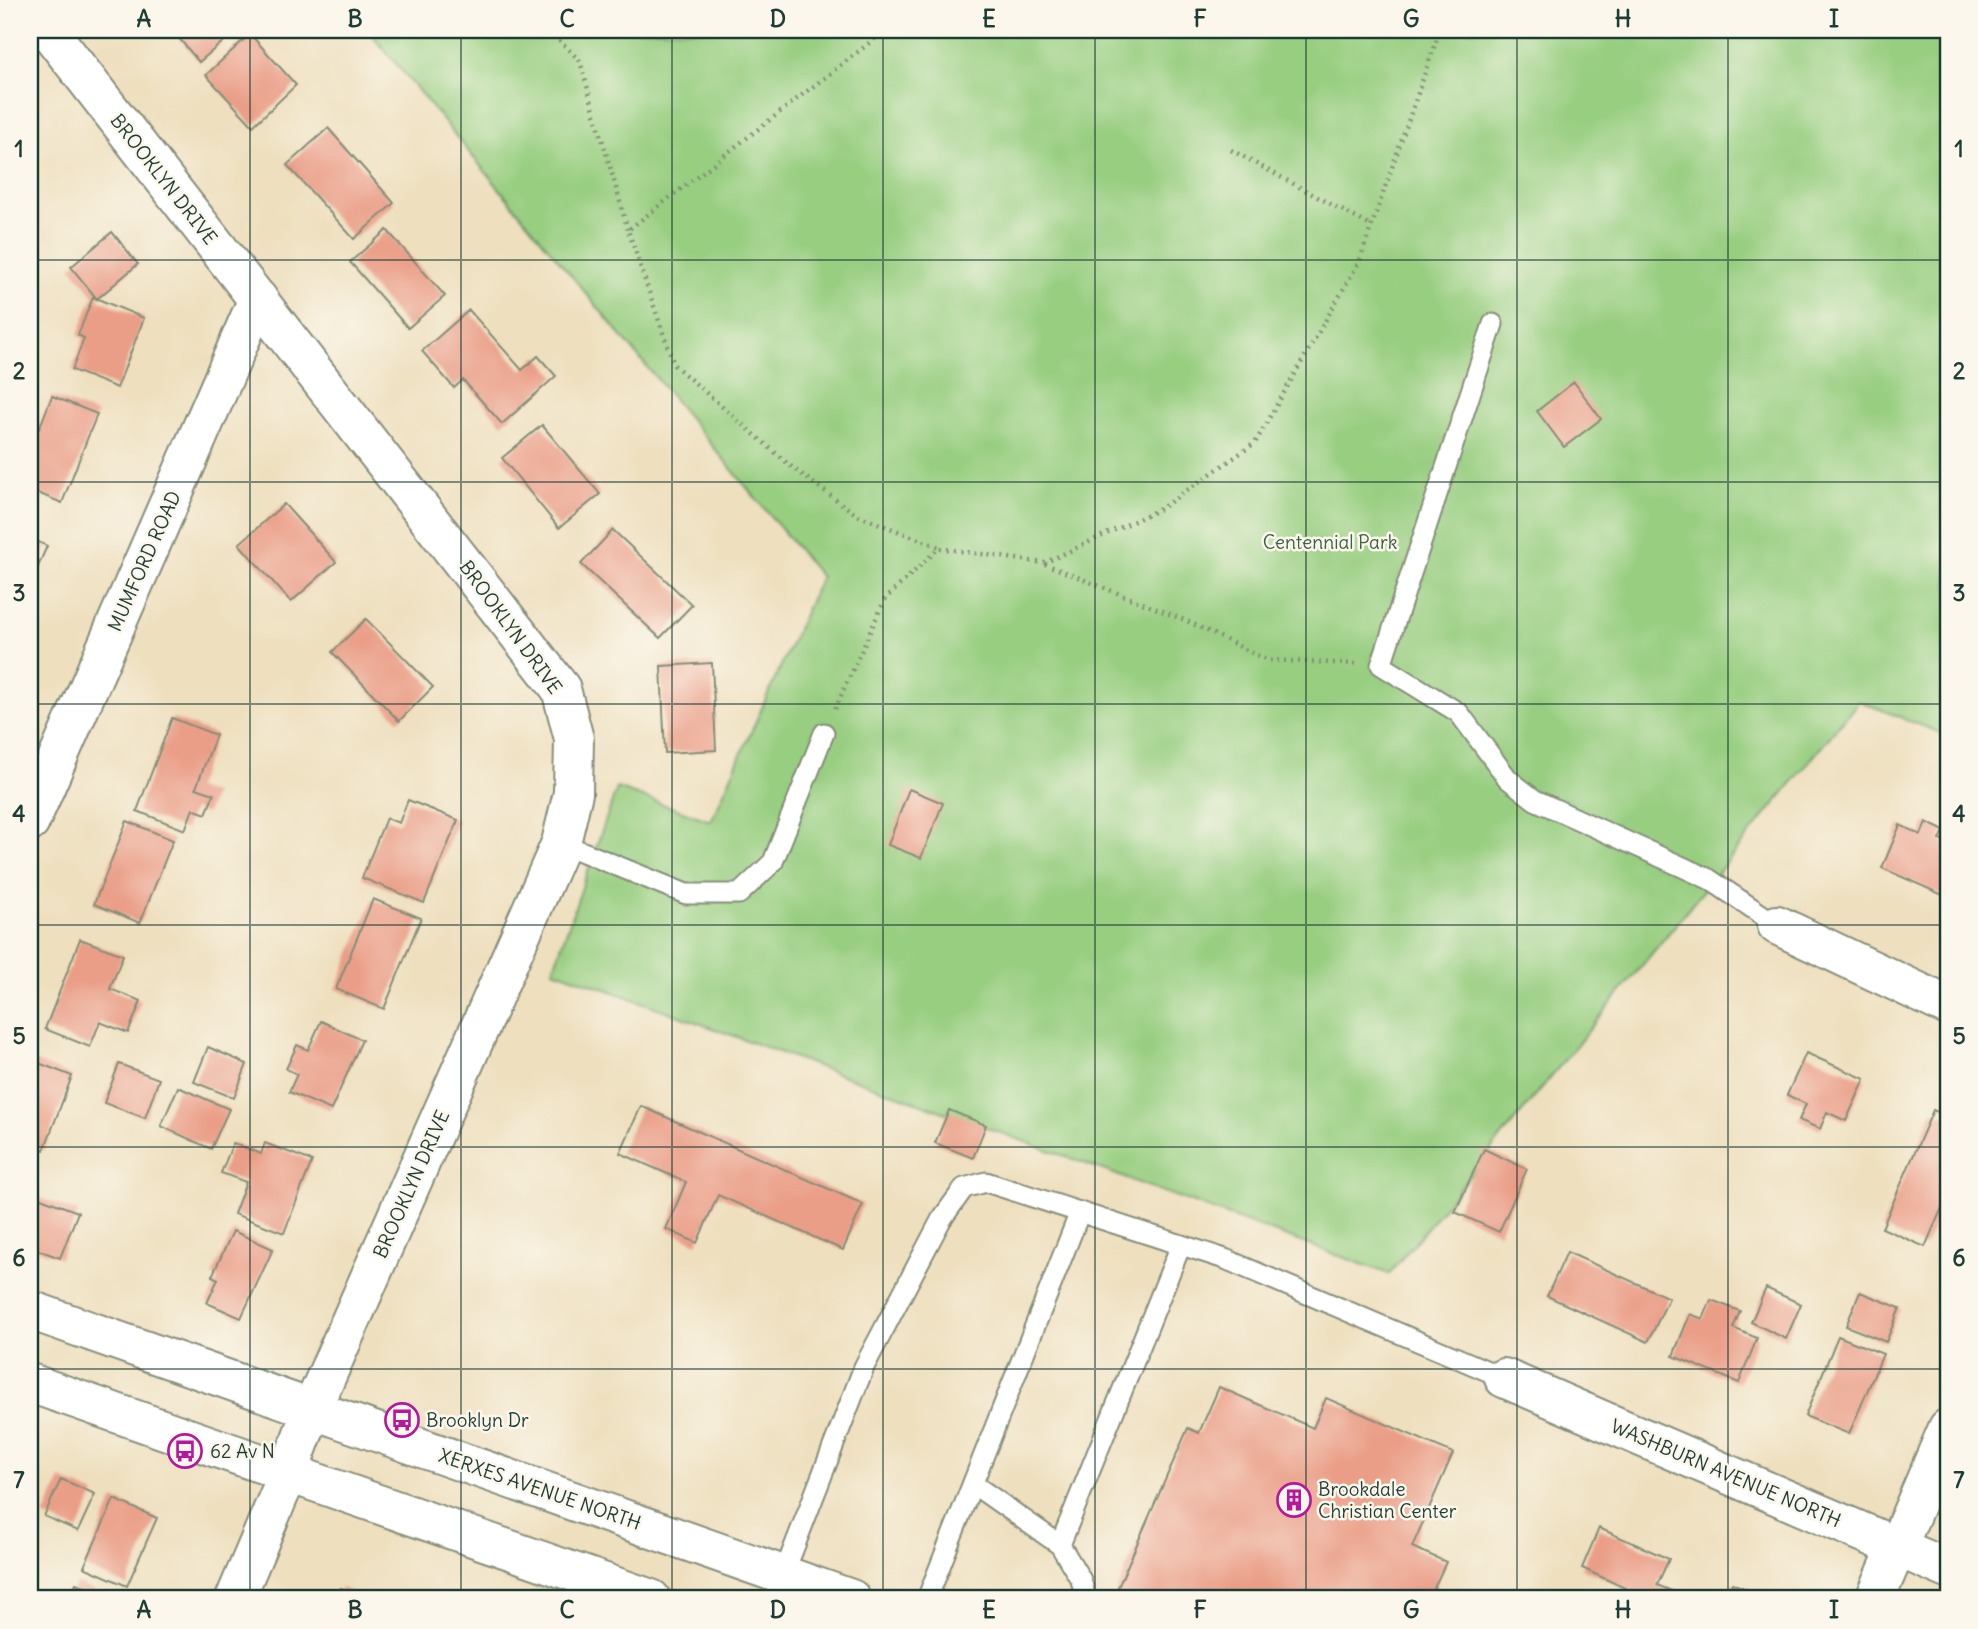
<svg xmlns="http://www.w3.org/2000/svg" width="1978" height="1629" viewBox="0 0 1978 1629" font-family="Delius,sans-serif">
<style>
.green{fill:#97ce80;stroke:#5b865a;stroke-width:2}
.building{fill:#ea9e87}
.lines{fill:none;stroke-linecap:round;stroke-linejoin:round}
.service-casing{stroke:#868e79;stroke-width:23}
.minor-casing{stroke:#868e79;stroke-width:42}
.tertiary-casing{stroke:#868e79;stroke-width:42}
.path{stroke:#868e79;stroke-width:4.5;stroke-dasharray:2 5;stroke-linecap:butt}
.service{stroke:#fff;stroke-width:19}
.minor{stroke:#fff;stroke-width:38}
.tertiary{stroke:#fff;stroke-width:38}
.grid{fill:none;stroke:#1f3d34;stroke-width:2;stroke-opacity:0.55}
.labels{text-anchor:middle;stroke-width:5;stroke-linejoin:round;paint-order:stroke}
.street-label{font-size:19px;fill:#1f3d34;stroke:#fbf7ec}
.park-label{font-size:19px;fill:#3d6147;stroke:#fbf7ec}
.poi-label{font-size:19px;fill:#1f3d34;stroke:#fbf7ec;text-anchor:start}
.neatline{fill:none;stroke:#1f3d34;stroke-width:2.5}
.grid-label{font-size:23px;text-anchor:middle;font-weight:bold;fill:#1f3d34}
</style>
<rect width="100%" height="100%" fill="#fbf7ec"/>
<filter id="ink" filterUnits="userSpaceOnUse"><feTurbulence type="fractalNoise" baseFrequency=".0143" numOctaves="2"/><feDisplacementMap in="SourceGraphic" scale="14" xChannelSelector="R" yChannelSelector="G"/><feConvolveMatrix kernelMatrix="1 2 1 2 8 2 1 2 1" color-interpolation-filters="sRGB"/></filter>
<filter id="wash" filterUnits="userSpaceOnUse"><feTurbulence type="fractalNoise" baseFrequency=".00686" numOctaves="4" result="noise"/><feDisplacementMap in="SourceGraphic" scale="28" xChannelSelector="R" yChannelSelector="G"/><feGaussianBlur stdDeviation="1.57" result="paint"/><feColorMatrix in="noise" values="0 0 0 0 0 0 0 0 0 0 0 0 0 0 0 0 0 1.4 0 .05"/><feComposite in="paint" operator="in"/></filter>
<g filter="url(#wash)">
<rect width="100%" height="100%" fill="#eedfbe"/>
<!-- green -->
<path class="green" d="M368,30H1948V736L1859,701L1389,1274L553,970L617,788L711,821L821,577Z"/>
<g id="blocks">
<!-- building -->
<g class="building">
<path d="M172,30H237L199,62Z"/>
<path d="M250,34L296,85L253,126L206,75Z"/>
<path d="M328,128L394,203L354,239L287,165Z"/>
<path d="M387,230L445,296L408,328L350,262Z"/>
<path d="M112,232L138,264L97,299L71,267Z"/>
<path d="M93,297L144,318L117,388L72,370L84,338L78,335Z"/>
<path d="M469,310L522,370L538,356L556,376L502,424L463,380L454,388L422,351Z"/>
<path d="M1574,382L1601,419L1564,447L1537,411Z"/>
<path d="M52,396L97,414L62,503L30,490L36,468L30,465V425L39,429Z"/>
<path d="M542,425L600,494L559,528L502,458Z"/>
<path d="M284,504L336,562L291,602L239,544Z"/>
<path d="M613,530L692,605L660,638L581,564Z"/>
<path d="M30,538L47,546L30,585Z"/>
<path d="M366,619L433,687L399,721L332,652Z"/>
<path d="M712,663L716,750L665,753L661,666Z"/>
<path d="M172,718L216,735L196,788L214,794L206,814L193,809L185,830L137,811Z"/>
<path d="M909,789L943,803L921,858L888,845Z"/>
<path d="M408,800L458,820L424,903L362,878L386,818L399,823Z"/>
<path d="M127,821L173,840L140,923L94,904Z"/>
<path d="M1926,822L1944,831L1940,840L1948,844L1947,897L1882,868L1900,825L1921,835Z"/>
<path d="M373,899L421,918L384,1009L336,989Z"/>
<path d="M80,939L123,955L110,989L141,1001L128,1033L100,1022L90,1047L45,1029Z"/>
<path d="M321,1021L362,1040L331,1110L289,1092L297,1074L286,1069L297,1045L308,1050Z"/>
<path d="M208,1047L247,1064L234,1098L194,1082Z"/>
<path d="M1806,1053L1865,1079L1846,1121L1827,1112L1820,1129L1799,1120L1806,1104L1787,1095Z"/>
<path d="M31,1060L72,1076L44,1150L30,1145Z"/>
<path d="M119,1064L159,1079L145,1118L104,1103Z"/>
<path d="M178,1087L229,1109L211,1149L161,1126Z"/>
<path d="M641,1106L863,1204L843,1250L718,1195L697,1243L666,1229L686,1182L620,1153Z"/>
<path d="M949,1110L986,1125L973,1158L935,1143Z"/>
<path d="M1933,1110L1948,1117V1194L1925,1247L1882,1228Z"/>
<path d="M233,1143L261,1154L265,1143L312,1161L284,1233L234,1214L246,1182L221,1173Z"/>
<path d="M1484,1149L1527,1169L1499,1232L1455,1212Z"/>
<path d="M30,1194L78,1212L60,1258L30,1247Z"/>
<path d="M233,1231L273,1249L241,1318L207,1303L218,1279L212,1276Z"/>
<path d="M1567,1252L1669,1298L1648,1342L1547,1296Z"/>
<path d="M1766,1288L1801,1304L1786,1339L1751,1322Z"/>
<path d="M1860,1292L1900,1308L1886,1342L1846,1326Z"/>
<path d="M1711,1300L1740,1311L1733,1328L1757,1338L1739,1383L1673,1356L1690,1314L1703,1319Z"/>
<path d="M1838,1336L1883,1354L1849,1434L1805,1416Z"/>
<path d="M1219,1387L1313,1428L1326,1398L1453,1453L1412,1547L1446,1562L1429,1599H1248L1237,1594L1235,1599H1127L1115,1594L1188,1428L1199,1433Z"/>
<path d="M61,1479L95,1494L78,1531L44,1516Z"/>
<path d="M114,1499L157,1518L127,1586L84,1567Z"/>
<path d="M1599,1528L1669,1559L1657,1585L1679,1594L1677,1599H1648L1582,1568Z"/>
<path d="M76,1583L112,1599H68Z"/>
<path d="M1732,1583L1770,1599H1725Z"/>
<path d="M341,1588L367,1599H336Z"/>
</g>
</g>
</g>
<g filter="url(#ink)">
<use href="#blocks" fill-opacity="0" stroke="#868e79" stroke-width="2"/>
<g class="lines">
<!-- service casing -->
<g class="service-casing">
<g id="service">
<path d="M1493,324L1381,665L1459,713L1508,779L1535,800L1709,879L1777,925"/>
<path d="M561,843L686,894H739L773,862L824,733"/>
<path d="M973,1484L1060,1545L1081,1580L1086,1599"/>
<path d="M1060,1545L1181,1245"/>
<path d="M774,1599L864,1367L941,1220L964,1188L986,1182L1225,1259L1504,1378"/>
<path d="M927,1599L1080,1212"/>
</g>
</g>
<!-- minor casing -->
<g class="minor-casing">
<g id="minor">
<path d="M48,30L561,689L574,739L573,793L561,843L312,1409L288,1474L235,1599"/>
<path d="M30,822L258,299"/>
<path d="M1777,925L1948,1006"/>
<path d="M1504,1378L1948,1569"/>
<path d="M1875,1599L1948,1428"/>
</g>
</g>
<!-- tertiary casing -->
<g class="tertiary-casing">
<g id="tertiary">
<path d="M30,1310L851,1599"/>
<path d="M30,1383L651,1599"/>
</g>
</g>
<!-- path -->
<g class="path">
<path d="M549,30L580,61L628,230"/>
<path d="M886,30L628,230L674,365L793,468L857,515L939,547"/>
<path d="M1231,150L1371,226"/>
<path d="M1045,564L1187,621L1267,660L1356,664"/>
<path d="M835,709L885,599L939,548L1044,563L1160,509L1255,443L1359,262L1440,30"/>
</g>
<!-- service -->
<use href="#service" class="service"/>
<!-- minor -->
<use href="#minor" class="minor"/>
<!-- tertiary -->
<use href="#tertiary" class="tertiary"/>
</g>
</g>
<!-- grid -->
<path class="grid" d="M250,30V1599M461,30V1599M672,30V1599M883,30V1599M1095,30V1599M1306,30V1599M1517,30V1599M1728,30V1599M30,260H1948M30,482H1948M30,704H1948M30,925H1948M30,1147H1948M30,1369H1948"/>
<!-- icons -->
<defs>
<g id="bus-ring" transform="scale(1.75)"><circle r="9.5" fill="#fbf7ec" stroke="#b5179e" stroke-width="1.5"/><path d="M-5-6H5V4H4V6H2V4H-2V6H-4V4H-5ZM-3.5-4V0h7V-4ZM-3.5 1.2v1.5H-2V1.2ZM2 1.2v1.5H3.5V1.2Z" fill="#b5179e"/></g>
<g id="building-ring" transform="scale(1.75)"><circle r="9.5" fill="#fbf7ec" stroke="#b5179e" stroke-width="1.5"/><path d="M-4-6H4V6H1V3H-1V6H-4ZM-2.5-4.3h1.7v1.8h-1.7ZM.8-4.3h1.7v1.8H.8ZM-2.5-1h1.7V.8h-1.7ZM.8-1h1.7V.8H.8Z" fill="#b5179e"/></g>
</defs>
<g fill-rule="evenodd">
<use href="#bus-ring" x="402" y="1420"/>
<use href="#bus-ring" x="185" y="1451"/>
<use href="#building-ring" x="1294" y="1500"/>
</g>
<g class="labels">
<!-- street labels -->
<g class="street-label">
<text transform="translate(164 179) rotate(52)" y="7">BROOKLYN DRIVE</text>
<text transform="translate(144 561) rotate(-66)" y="7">MUMFORD ROAD</text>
<text transform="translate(511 627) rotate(54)" y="7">BROOKLYN DRIVE</text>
<text transform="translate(411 1184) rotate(-66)" y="7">BROOKLYN DRIVE</text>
<text transform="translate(1726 1473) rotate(23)" y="7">WASHBURN AVENUE NORTH</text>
<text transform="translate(540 1489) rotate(19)" y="7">XERXES AVENUE NORTH</text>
</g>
<!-- park labels -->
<g class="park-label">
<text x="1330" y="549">Centennial Park</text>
</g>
<!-- poi labels -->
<g class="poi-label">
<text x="426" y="1427">Brooklyn Dr</text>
<text x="210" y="1458">62 Av N</text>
<text x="1318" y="1496">Brookdale<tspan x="1318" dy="22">Christian Center</tspan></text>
</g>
</g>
<!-- margin -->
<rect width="1978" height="1629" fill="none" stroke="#fbf7ec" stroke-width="77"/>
<rect x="38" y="38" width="1902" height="1552" class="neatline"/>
<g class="grid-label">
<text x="144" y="27">A</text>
<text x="355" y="27">B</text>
<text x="567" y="27">C</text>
<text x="778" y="27">D</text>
<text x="989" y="27">E</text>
<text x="1200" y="27">F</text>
<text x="1411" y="27">G</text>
<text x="1623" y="27">H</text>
<text x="1834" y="27">I</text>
<text x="19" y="157">1</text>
<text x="1959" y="157">1</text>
<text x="19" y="379">2</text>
<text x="1959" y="379">2</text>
<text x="19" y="601">3</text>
<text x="1959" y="601">3</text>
<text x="19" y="822">4</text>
<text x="1959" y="822">4</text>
<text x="19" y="1044">5</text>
<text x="1959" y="1044">5</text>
<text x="19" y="1266">6</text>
<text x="1959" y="1266">6</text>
<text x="19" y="1488">7</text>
<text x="1959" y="1488">7</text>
<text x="144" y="1618">A</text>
<text x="355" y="1618">B</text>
<text x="567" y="1618">C</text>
<text x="778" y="1618">D</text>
<text x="989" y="1618">E</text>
<text x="1200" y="1618">F</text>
<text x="1411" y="1618">G</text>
<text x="1623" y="1618">H</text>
<text x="1834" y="1618">I</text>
</g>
</svg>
